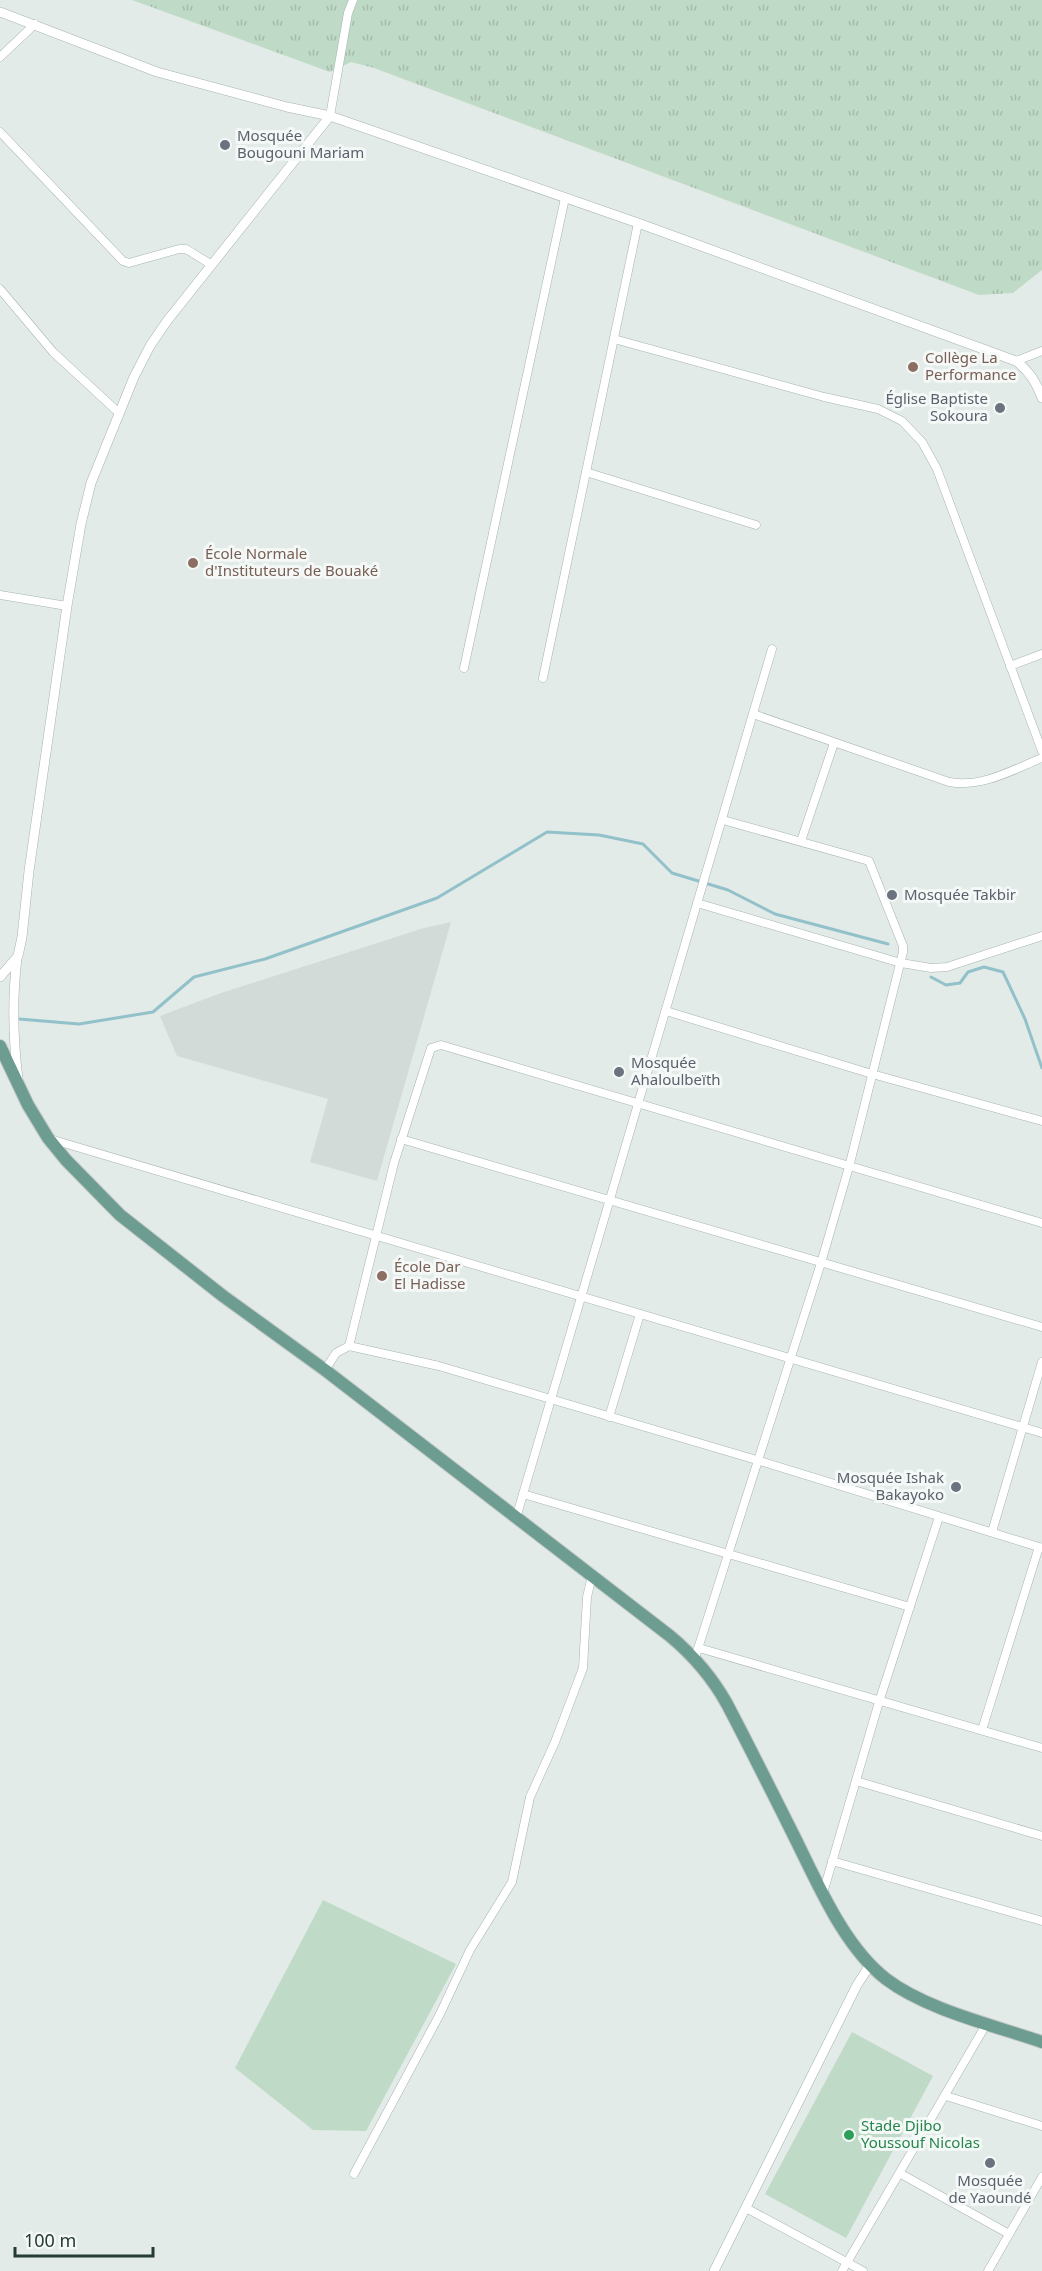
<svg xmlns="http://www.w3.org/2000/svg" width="1042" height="2271" viewBox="0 0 1042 2271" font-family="'Noto Sans',sans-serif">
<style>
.built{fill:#d2dbd7}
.grass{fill:url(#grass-tufts)}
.garden{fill:#bfdac6}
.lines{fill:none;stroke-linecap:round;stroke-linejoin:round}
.stream{stroke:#92c1ca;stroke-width:3}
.minor-casing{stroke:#a6b3af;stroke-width:9}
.tertiary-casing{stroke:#a6b3af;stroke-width:10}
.primary-casing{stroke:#c2c8c6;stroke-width:14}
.minor{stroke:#fff;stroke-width:8}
.tertiary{stroke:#fff;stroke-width:9}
.primary{stroke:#6d9c90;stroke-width:12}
.worship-dot{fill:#6b7280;stroke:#f4f8f6;stroke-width:2}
.education-dot{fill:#8d6e63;stroke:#f4f8f6;stroke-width:2}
.leisure-dot{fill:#2e9e5b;stroke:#f4f8f6;stroke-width:2}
.labels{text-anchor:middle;stroke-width:6;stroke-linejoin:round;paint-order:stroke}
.worship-label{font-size:15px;fill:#5b616d;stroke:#f4f8f6;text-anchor:start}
.education-label{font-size:15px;fill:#785e54;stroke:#f4f8f6;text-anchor:start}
.leisure-label{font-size:15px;fill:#27864d;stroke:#f4f8f6;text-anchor:start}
</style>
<defs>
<pattern id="grass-tufts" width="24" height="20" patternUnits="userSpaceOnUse" patternTransform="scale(1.5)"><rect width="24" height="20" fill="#bfdac6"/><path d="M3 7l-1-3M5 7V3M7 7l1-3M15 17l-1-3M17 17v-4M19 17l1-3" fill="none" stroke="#a4bcab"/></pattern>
</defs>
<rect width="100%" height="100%" fill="#e3ebe8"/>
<!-- built -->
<path class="built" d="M451,922L377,1181L310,1162L328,1099L177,1056L160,1016L221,993L424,928Z"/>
<!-- grass -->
<path class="grass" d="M132,0H1042V270L1013,293L979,295L374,68L351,62L330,72Z"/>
<!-- garden -->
<g class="garden">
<path d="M323,1900L456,1964L366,2131L313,2130L235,2068Z"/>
<path d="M852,2032L933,2076L846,2238L765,2194Z"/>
</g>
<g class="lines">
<!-- stream -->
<g class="stream">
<path d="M931,977L946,985L960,983L968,972L984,967L1003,972L1025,1019L1042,1068"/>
<path d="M19,1019L79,1024L153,1012L194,977L265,959L437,898L547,832L599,835L643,844L672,873L728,890L775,914L888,944"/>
</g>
<!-- minor casing -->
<g class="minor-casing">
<g id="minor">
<path d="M0,57L35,24"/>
<path d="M330,116L348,13L353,0"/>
<path d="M0,132L123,261L129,263L179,249H186L212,265"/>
<path d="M0,289L53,352L119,413"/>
<path d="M614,339L824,397L878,409L902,421L922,442L937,469L1042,751"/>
<path d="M1016,361L1042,351"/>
<path d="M586,472L756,525"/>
<path d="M0,595L67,606"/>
<path d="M1010,666L1042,654"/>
<path d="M464,668L565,198"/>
<path d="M543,678L638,223"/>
<path d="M753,714L949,782C982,788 1012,770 1042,758"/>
<path d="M801,841L834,743"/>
<path d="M697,903L901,963L931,968L947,967L1042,936"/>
<path d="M666,1011L872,1074L1042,1121"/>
<path d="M50,1139L1042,1433"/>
<path d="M401,1139L1042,1327"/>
<path d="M349,1346L394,1163L431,1048L441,1045L1042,1223"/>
<path d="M325,1370L336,1353L349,1346L439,1366L760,1461L1042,1548"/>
<path d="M609,1417L640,1314"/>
<path d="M523,1494L910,1607"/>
<path d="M516,1518L772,649"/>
<path d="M992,1532L1042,1362"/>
<path d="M699,1648L1042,1748"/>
<path d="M695,1658L821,1263L849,1167L903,952V946L869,861L723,820"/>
<path d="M982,1730L1039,1547"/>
<path d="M856,1781L1042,1836"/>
<path d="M832,1861L1042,1921"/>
<path d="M823,1893L879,1702L939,1517"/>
<path d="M946,2096L1042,2126"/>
<path d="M354,2174L440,2014L470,1950L512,1882L530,1797L555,1742L583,1668L587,1597L592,1576"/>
<path d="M901,2174L1009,2234"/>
<path d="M746,2208L863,2271"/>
<path d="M842,2271L987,2023"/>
<path d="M988,2271L1042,2177"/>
</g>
</g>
<!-- tertiary casing -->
<g class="tertiary-casing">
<g id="tertiary">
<path d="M0,12L157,72L287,107L330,116L638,223L1016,361C1030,372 1036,382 1042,398"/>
<path d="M17,958C12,999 13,1038 18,1079"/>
<path d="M0,977L18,956L22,937L29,871L67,606L81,524L91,483L134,377L150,346L167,321L330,116"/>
<path d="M714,2271L857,1985L870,1965"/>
</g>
</g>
<!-- primary casing -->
<g class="primary-casing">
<path id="primary" d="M0,1046L28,1105L48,1138L66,1160L120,1215L223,1296L325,1370L670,1636C694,1656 712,1677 727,1704C749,1746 770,1788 791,1830C816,1879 842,1945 886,1979C927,2010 993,2025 1042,2042"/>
</g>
<!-- minor -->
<use href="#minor" class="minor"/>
<!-- tertiary -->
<use href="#tertiary" class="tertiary"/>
<!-- primary -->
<use href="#primary" class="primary"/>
</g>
<!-- markers -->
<g class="worship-dot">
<circle cx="225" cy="145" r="6"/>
<circle cx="1000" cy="408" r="6"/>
<circle cx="892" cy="895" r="6"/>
<circle cx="619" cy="1072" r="6"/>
<circle cx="956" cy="1487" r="6"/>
<circle cx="990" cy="2163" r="6"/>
</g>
<g class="education-dot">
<circle cx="913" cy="367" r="6"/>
<circle cx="193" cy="563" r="6"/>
<circle cx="382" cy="1276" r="6"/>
</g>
<circle class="leisure-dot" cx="849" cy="2135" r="6"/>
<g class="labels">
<!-- worship labels -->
<g class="worship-label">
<text x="237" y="141">Mosquée<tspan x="237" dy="17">Bougouni Mariam</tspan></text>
<text x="988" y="404" text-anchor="end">Église Baptiste<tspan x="988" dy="17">Sokoura</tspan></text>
<text x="904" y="900">Mosquée Takbir</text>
<text x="631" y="1068">Mosquée<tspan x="631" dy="17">Ahaloulbeïth</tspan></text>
<text x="944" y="1483" text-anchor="end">Mosquée Ishak<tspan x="944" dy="17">Bakayoko</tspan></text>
<text x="990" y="2186" text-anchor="middle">Mosquée<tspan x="990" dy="17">de Yaoundé</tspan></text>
</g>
<!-- education labels -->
<g class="education-label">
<text x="925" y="363">Collège La<tspan x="925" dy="17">Performance</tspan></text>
<text x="205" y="559">École Normale<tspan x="205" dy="17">d'Instituteurs de Bouaké</tspan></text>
<text x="394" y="1272">École Dar<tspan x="394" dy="17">El Hadisse</tspan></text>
</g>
<!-- leisure labels -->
<g class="leisure-label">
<text x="861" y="2131">Stade Djibo<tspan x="861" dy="17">Youssouf Nicolas</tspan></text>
</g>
</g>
<!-- scale -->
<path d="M15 2247v9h138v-9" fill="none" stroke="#253b35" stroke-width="3"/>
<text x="24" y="2247" font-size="18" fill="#253b35" stroke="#f4f8f6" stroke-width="4.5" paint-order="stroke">100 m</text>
</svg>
